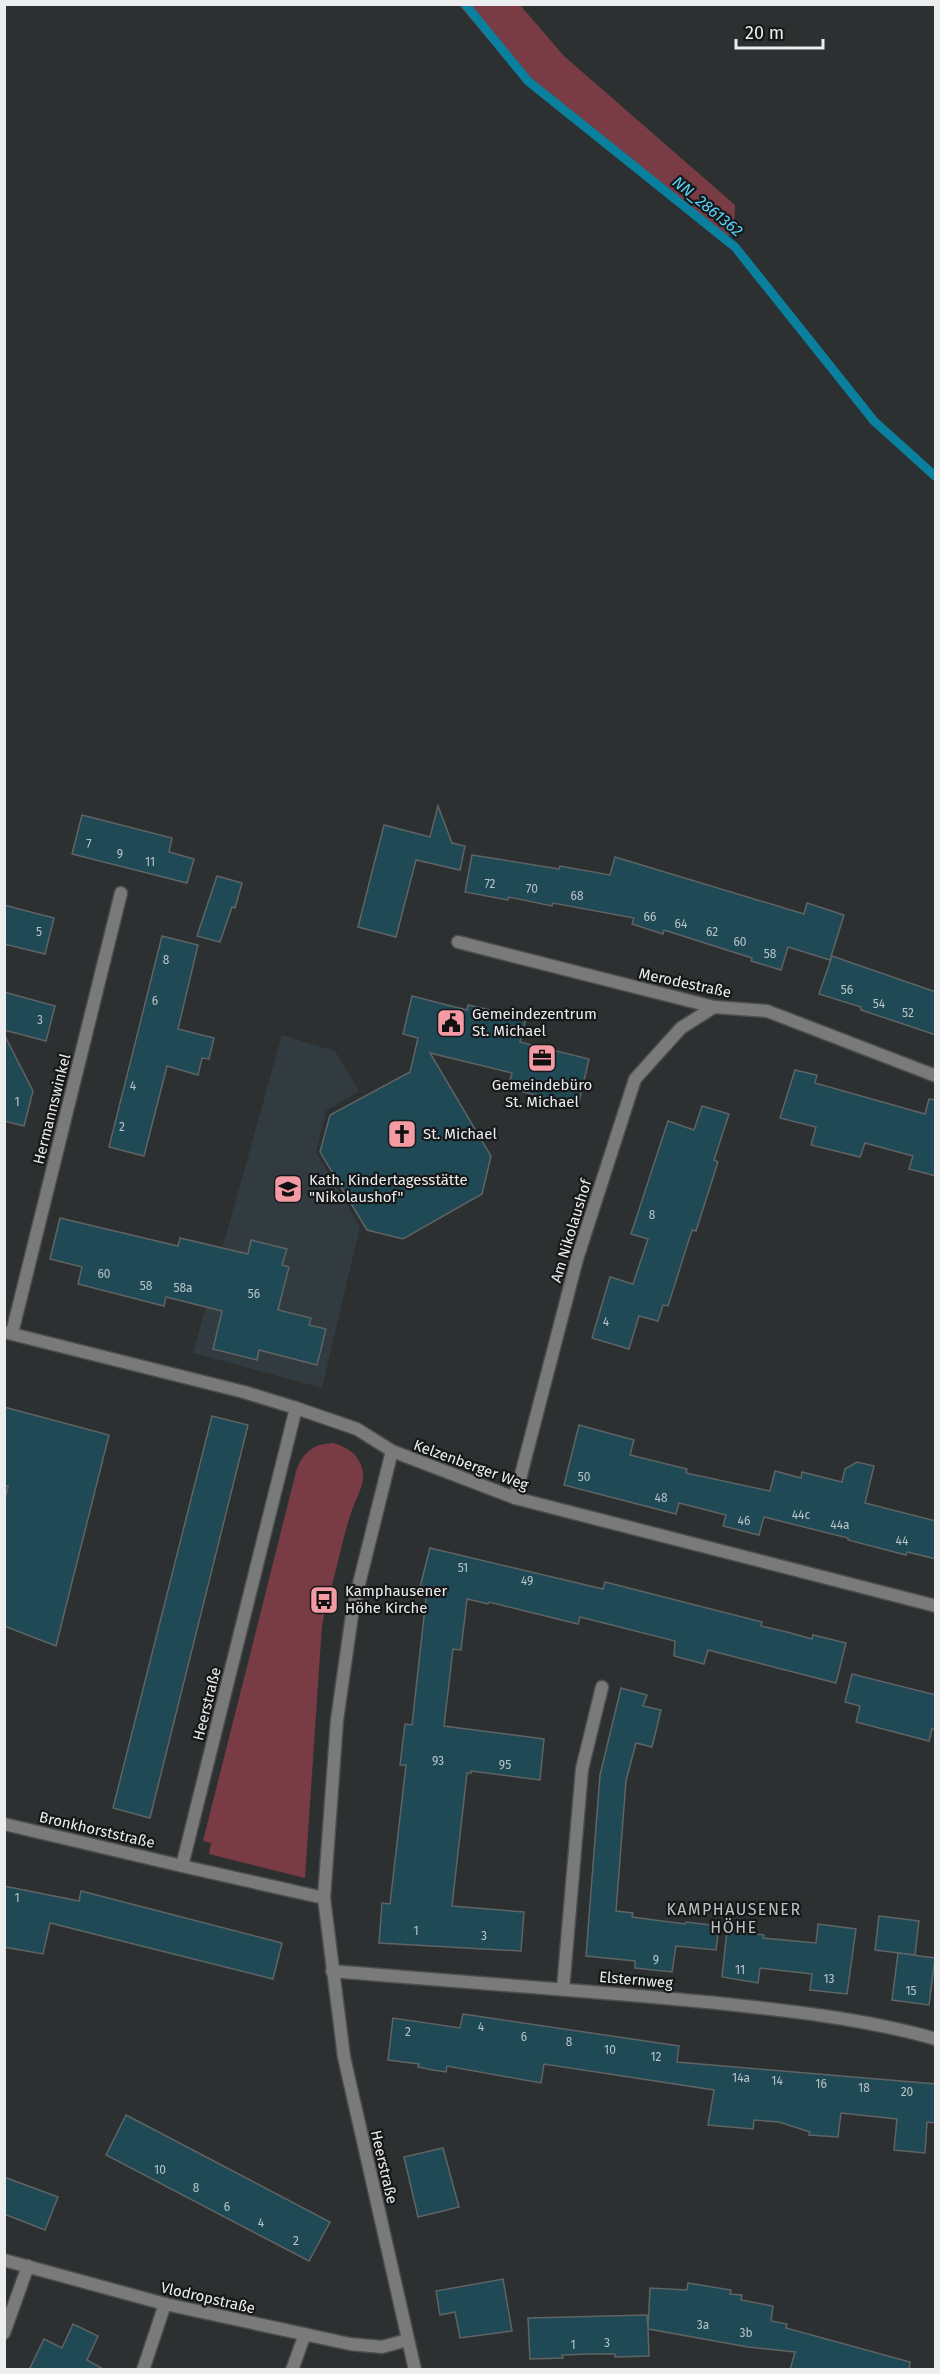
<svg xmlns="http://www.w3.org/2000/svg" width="940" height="2374" viewBox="0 0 940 2374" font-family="'Fira Sans',sans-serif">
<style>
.built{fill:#323b3f}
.green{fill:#793c44}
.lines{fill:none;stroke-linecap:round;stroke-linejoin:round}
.stream{stroke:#08809e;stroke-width:9}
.building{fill:#204956;stroke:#5f6364;stroke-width:1.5}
.lane-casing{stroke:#4b4e4f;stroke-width:15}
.street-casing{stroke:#4b4e4f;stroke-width:15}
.lane{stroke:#7b7a7a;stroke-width:12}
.street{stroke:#7b7a7a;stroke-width:12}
.labels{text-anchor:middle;stroke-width:4.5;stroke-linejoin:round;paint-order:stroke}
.number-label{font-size:12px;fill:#b8c4c8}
.street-label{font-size:15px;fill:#ebedee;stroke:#171819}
.poi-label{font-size:15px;fill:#ebedee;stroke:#171819;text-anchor:start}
.water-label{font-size:16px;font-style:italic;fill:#53d5fe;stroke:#171819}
.neighbourhood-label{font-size:16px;letter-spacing:1.5px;fill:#bdc1c2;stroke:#171819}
</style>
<rect width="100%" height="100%" fill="#2d3031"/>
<!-- built -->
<path class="built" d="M282,1035L335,1051L359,1091L326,1111L316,1152L360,1227L322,1388L193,1353Z"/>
<!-- green -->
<g class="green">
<path d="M459,5H520L564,56L735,205L734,237L712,231L526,84Z"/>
<path d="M333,1443C348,1447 361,1456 363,1473C364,1487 355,1500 351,1513C343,1537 338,1564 331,1589L321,1587L316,1609L325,1612L322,1625L305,1878L209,1854L211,1843L203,1841L297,1468C305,1451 314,1444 333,1443Z"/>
</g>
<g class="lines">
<!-- stream -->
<path class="stream" d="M465,4L528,81L735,247L874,421L936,477"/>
</g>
<!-- building -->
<g class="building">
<path d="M438,806L452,843L465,846L460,870L416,860L396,937L358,927L384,825L430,837Z"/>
<path d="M82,815L172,838L169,852L194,859L187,883L72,854Z"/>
<path d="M472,855L559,869L560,866L610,875L615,857L804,914L807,903L844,915L830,960L788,947L781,970L751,961L752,958L664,930L663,934L632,924L634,918L553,903L552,906L509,897L508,900L465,892Z"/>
<path d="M217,876L242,883L235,908L232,907L220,942L197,936Z"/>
<path d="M4,905L54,918L45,954L4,944Z"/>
<path d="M162,936L198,945L178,1029L214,1038L209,1059L202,1058L198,1075L167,1066L144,1156L109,1147Z"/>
<path d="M832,956L936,992V1035L861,1010V1007L819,994Z"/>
<path d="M4,992L55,1006L46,1041L4,1030Z"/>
<path d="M412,996L467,1010L468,1005L526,1018L520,1042L589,1059L578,1106L508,1088L512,1073L430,1053L491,1156L482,1194L403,1239L367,1230L320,1152L330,1115L410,1072L418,1038L403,1034Z"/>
<path d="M4,1034L33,1091L24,1126L4,1121Z"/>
<path d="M795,1070L817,1075L815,1083L925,1114L929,1099L936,1100V1176L909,1169L913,1156L865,1143L860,1157L811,1145L816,1127L780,1118Z"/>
<path d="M702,1106L729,1114L714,1160L718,1162L696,1231L692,1230L668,1306L663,1305L658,1321L639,1316L629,1349L592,1338L610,1277L633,1284L648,1239L631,1234L668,1121L694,1130Z"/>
<path d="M60,1218L178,1246L180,1238L248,1254L251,1240L287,1249L282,1265L289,1267L278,1310L311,1318L309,1325L326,1329L317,1365L259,1350L257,1360L213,1349L222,1311L166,1297L164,1306L78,1284L82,1267L50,1259Z"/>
<path d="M4,1407L109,1435L56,1646L4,1626V1502L8,1486H4Z"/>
<path d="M212,1416L248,1425L150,1818L113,1808Z"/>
<path d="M579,1425L634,1440L630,1455L687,1469L686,1473L770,1491L775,1471L801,1478L802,1472L842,1482L845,1469L857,1462L874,1466L865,1503L936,1521V1559L907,1552L906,1555L848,1540V1538L764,1517L759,1535L723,1526L726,1515L679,1503L676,1514L564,1485Z"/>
<path d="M430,1548L603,1589L605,1582L762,1622L761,1626L787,1632L812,1639L813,1635L846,1643L836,1683L708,1650L704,1664L674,1656L675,1641L580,1617L578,1624L489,1602L488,1604L467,1599L461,1650L453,1649L444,1726L544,1739L540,1780L471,1771V1773H467L452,1906L524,1912L521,1951L379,1943L382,1903L390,1904L406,1765H400L405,1724L412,1725L427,1589L420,1587Z"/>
<path d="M852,1674L936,1695V1730L932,1729L929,1741L856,1722L860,1706L845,1702Z"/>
<path d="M621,1688L647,1695L643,1706L661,1710L652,1747L636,1743L626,1781L616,1911L633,1913L632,1917L685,1924L686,1922L719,1926L716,1950L676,1946L672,1972L635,1968V1961L586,1956L600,1775Z"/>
<path d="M4,1886L79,1901L81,1891L282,1943L273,1979L50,1923L43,1954L4,1947Z"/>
<path d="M879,1916L919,1921L915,1955L875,1950Z"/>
<path d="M818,1924L856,1929L847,1994L810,1990L812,1974L760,1968L758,1983L722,1977L727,1930L764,1935L763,1938L816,1943Z"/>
<path d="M898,1953L935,1958L929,2005L892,2000Z"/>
<path d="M463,2014L679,2046L677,2062L936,2084V2123L927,2122L925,2153L894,2150L897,2119L841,2113L838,2137L809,2135L810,2132L779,2122L754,2120L753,2129L708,2125L714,2090L544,2064L541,2083L447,2066L446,2072L433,2070L418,2067L419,2064L388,2060L393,2018L460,2028Z"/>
<path d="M126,2115L330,2222L309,2261L106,2155Z"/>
<path d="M443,2148L459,2207L418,2217L404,2157Z"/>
<path d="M4,2177L58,2197L45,2230L4,2214Z"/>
<path d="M503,2279L512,2331L460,2338L455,2312L440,2315L436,2291Z"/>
<path d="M688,2283L731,2290L730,2294L742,2295L741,2300L773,2306L771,2321L787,2324L786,2328L910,2362L909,2370H790L795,2352L748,2347L648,2329L649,2356L615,2357V2354H588L562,2355L563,2358L530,2359L528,2318L647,2315L648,2329L650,2288L687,2290Z"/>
<path d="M73,2324L98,2336L87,2360L105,2370H29L44,2339L62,2348Z"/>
</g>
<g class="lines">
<!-- lane casing -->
<g class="lane-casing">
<g id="lane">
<path d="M563,1989L582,1769L602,1687"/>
<path d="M4,2333L28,2266"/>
<path d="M143,2370L165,2304"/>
<path d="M292,2370L305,2334"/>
</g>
</g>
<!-- street casing -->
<g class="street-casing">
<g id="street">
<path d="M458,942L714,1007L767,1011L936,1076"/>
<path d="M4,1332L244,1392L296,1408L357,1429L392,1451L515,1498L936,1606"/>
<path d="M12,1333L121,893"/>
<path d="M296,1408L182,1866L324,1898"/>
<path d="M392,1451L353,1608L337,1720L324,1898L344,2057L415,2370"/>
<path d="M515,1498L577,1259L635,1079L681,1028L714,1007"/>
<path d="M4,1824L182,1866"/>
<path d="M332,1971C457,1982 582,1990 707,2002C783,2010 862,2018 936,2039"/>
<path d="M4,2260L165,2304L350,2344L382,2347L407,2340"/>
</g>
</g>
<!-- lane -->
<use href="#lane" class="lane"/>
<!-- street -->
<use href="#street" class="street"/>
</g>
<!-- icons -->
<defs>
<g id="civic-square" transform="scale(1.5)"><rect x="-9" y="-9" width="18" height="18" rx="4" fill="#f49aa4" stroke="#171819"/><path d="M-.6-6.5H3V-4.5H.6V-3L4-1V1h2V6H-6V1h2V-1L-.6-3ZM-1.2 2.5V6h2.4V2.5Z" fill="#111"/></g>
<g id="office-square" transform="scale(1.5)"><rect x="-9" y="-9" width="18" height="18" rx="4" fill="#f49aa4" stroke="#171819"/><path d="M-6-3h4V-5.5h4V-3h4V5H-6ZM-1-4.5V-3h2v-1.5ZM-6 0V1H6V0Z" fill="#111"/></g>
<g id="church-square" transform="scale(1.5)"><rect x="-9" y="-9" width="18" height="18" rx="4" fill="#f49aa4" stroke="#171819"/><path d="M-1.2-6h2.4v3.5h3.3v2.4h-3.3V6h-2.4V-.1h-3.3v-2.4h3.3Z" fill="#111"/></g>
<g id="school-square" transform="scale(1.5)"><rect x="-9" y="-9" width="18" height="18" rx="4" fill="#f49aa4" stroke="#171819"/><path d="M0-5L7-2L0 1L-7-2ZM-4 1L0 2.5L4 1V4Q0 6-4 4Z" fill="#111"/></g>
<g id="bus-square" transform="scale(1.5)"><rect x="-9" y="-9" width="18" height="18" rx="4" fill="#f49aa4" stroke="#171819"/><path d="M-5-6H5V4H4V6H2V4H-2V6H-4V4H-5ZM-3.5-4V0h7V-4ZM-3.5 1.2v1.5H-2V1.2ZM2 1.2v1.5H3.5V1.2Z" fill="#111"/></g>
</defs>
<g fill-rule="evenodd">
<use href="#civic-square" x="451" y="1023"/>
<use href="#office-square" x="542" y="1058"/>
<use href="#church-square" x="402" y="1134"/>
<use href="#school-square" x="288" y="1189"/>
<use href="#bus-square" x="324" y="1600"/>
</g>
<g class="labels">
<!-- number labels -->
<g class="number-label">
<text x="89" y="848">7</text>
<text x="120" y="858">9</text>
<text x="150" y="866">11</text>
<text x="490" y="888">72</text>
<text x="532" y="893">70</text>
<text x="577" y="900">68</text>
<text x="650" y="921">66</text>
<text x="681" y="928">64</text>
<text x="39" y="936">5</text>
<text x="712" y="936">62</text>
<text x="740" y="946">60</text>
<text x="770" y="958">58</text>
<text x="166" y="964">8</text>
<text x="847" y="994">56</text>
<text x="155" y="1005">6</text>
<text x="879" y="1008">54</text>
<text x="908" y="1017">52</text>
<text x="40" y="1024">3</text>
<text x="133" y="1090">4</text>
<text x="17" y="1106">1</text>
<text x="122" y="1131">2</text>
<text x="652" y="1219">8</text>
<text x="104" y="1278">60</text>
<text x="146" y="1290">58</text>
<text x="183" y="1292">58a</text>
<text x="254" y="1298">56</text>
<text x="606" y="1326">4</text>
<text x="584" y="1481">50</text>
<text x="661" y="1502">48</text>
<text x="801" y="1519">44c</text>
<text x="744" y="1525">46</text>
<text x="840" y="1529">44a</text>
<text x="902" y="1545">44</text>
<text x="463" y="1572">51</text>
<text x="527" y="1585">49</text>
<text x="438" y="1765">93</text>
<text x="505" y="1769">95</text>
<text x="17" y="1902">1</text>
<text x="416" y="1935">1</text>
<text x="484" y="1940">3</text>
<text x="656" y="1964">9</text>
<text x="740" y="1974">11</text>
<text x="829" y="1983">13</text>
<text x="911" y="1995">15</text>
<text x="481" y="2031">4</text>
<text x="408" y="2036">2</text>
<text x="524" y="2041">6</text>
<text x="569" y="2046">8</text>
<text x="610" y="2054">10</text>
<text x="656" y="2061">12</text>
<text x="741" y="2082">14a</text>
<text x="777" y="2085">14</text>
<text x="821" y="2088">16</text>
<text x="864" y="2092">18</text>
<text x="907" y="2096">20</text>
<text x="160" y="2174">10</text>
<text x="196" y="2192">8</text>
<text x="227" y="2211">6</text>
<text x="261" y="2227">4</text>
<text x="296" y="2245">2</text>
<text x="703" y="2329">3a</text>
<text x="746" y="2337">3b</text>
<text x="607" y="2347">3</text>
<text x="573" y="2349">1</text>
</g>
<!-- street labels -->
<g class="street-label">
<text transform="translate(685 983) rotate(12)" y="5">Merodestraße</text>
<text transform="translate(52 1109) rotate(-76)" y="5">Hermannswinkel</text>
<text transform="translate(571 1231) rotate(-73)" y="5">Am Nikolaushof</text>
<text transform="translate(471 1465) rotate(20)" y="5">Kelzenberger Weg</text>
<text transform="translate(207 1704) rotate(-76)" y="5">Heerstraße</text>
<text transform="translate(97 1830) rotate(13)" y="5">Bronkhorststraße</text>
<text transform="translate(636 1980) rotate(5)" y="5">Elsternweg</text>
<text transform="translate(384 2167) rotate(77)" y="5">Heerstraße</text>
<text transform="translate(208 2298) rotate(13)" y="5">Vlodropstraße</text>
</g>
<!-- poi labels -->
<g class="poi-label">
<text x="472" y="1019">Gemeindezentrum<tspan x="472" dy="17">St. Michael</tspan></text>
<text x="542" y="1090" text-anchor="middle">Gemeindebüro<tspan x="542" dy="17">St. Michael</tspan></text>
<text x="423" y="1139">St. Michael</text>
<text x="309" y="1185">Kath. Kindertagesstätte<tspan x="309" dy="17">"Nikolaushof"</tspan></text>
<text x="345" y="1596">Kamphausener<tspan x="345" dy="17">Höhe Kirche</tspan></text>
</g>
<!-- water labels -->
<g class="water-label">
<text transform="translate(708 206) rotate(39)" y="6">NN_2861362</text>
</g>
<!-- neighbourhood labels -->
<g class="neighbourhood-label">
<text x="734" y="1915">KAMPHAUSENER<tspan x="734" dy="18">HÖHE</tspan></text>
</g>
</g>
<!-- border -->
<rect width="940" height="2374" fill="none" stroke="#ebedee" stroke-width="12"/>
<!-- scale -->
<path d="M736 39v9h87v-9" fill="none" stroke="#ebedee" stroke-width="3"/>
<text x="745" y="39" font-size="18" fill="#ebedee" stroke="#171819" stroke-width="4.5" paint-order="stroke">20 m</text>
</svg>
